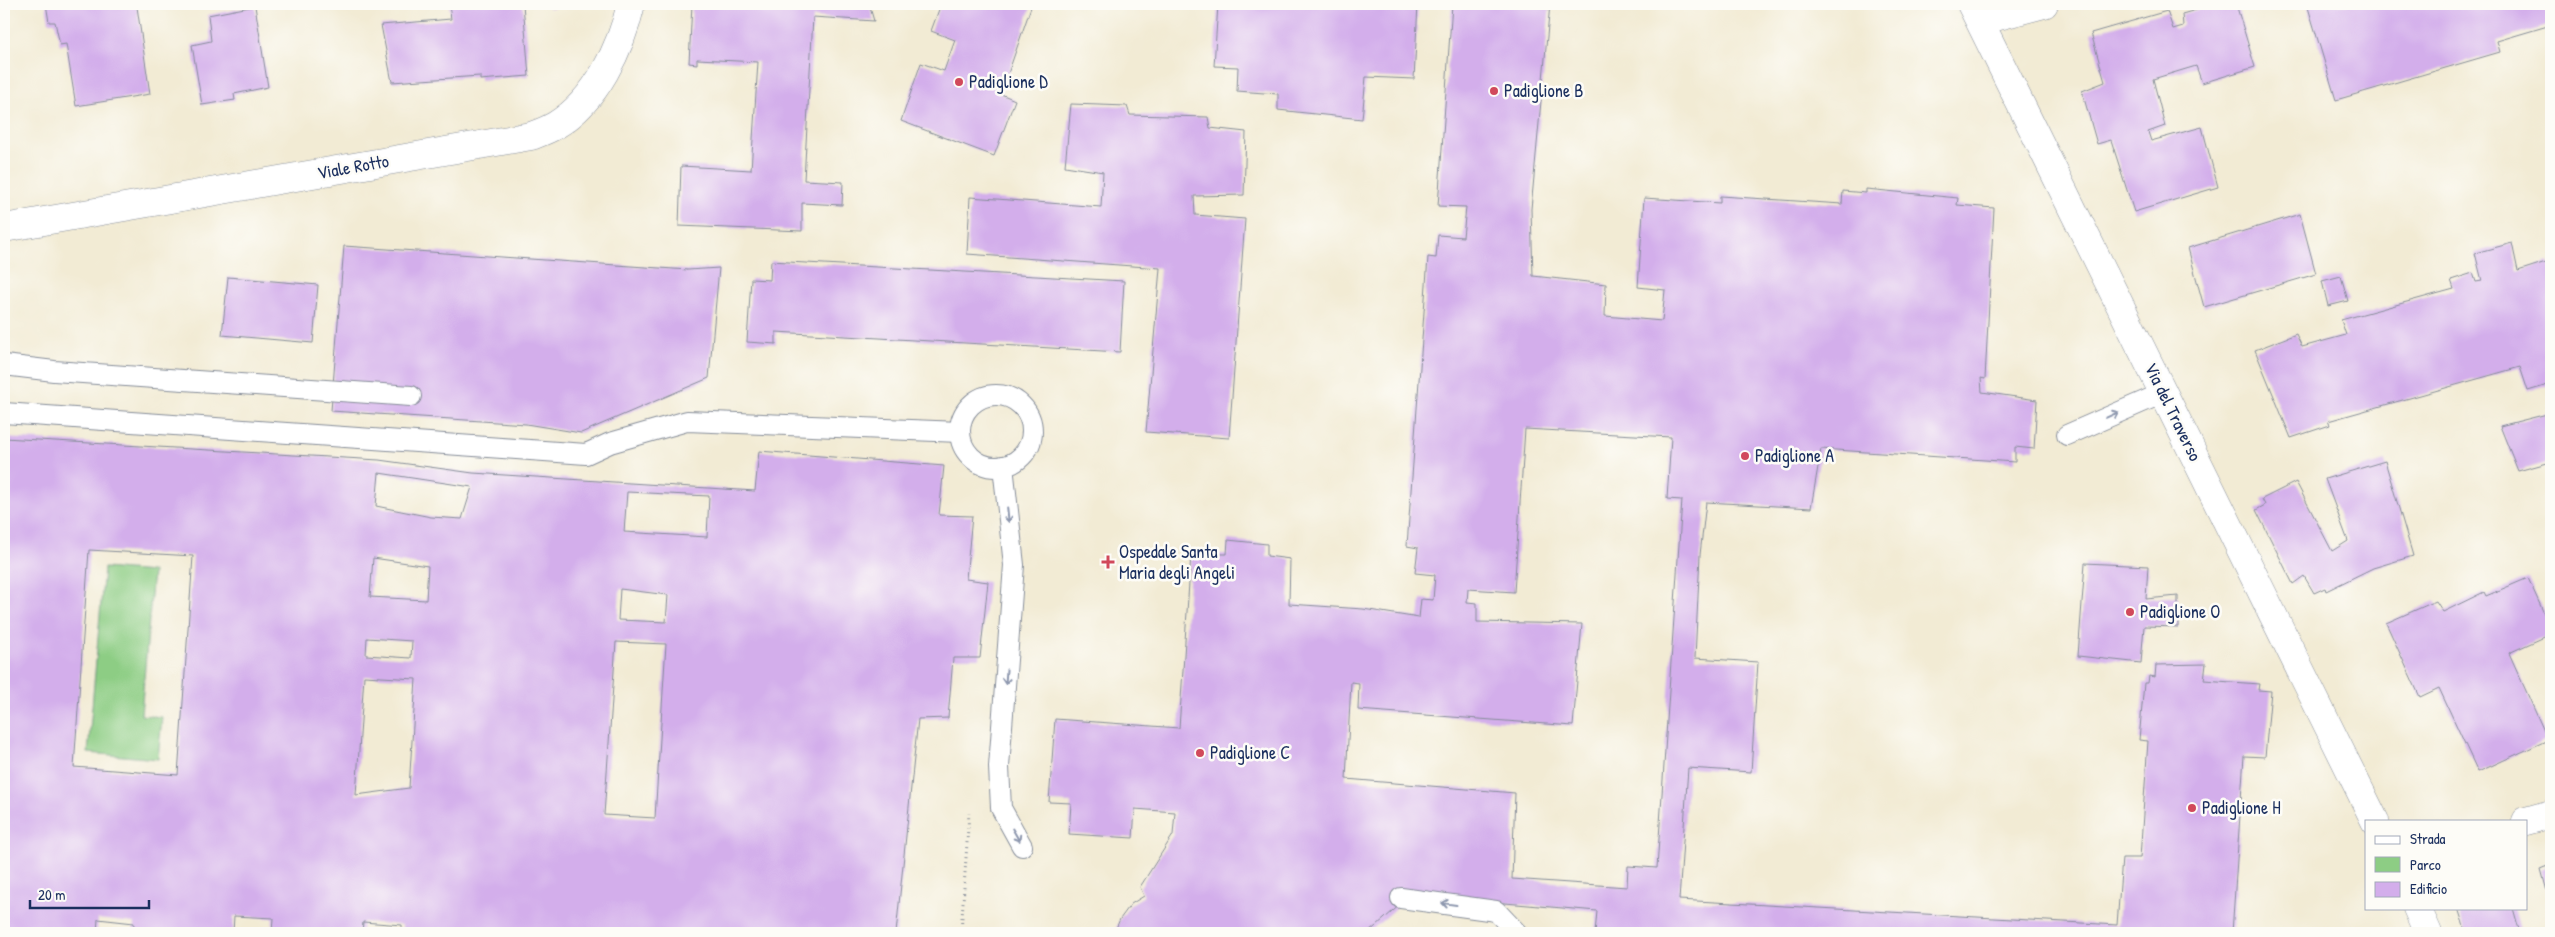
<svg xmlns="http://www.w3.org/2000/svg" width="2555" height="937" viewBox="0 0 2555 937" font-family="'Patrick Hand',sans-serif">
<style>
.green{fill:#8dcd84;stroke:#547e71}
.building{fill:#d3aeeb;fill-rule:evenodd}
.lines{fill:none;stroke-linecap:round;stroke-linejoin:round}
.service-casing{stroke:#868d99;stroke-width:22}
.minor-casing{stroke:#868d99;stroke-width:29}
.path{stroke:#868d99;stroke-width:3;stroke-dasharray:1 4;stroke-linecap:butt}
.service{stroke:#fff;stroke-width:20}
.minor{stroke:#fff;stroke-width:28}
.oneway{stroke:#8d97ae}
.poi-dot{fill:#d1495b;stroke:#fdfcf7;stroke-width:2}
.labels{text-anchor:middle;stroke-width:5;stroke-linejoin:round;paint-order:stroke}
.poi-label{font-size:18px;fill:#1b2f5e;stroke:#fdfcf7;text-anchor:start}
.street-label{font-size:18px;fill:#1b2f5e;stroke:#fdfcf7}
</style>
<rect width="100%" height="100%" fill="#fdfcf7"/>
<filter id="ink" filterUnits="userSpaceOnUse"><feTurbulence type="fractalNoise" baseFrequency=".02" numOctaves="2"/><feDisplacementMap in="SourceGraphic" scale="10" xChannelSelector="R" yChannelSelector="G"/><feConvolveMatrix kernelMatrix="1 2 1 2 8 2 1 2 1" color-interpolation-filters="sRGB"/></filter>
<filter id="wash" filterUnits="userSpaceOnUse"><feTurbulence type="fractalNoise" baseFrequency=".0096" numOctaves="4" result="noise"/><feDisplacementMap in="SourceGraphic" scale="20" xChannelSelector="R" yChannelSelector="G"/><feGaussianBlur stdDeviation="1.12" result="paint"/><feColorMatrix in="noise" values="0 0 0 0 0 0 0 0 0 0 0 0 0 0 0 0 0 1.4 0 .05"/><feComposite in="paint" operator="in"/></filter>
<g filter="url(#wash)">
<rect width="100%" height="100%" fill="#f2ebd4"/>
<!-- green -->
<path class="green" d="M104,568L153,572L141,715L162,717L158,759L88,753Z"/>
<g id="blocks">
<!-- building -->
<g class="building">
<path d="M46,4H153L137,7L150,94L76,106L66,44L60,45L55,22H49Z"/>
<path d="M449,4H523L529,76L480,80V76L392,82L381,25L451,19Z"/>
<path d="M549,4H577V5L549,8Z"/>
<path d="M692,4H869L874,21L813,17L804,180L843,182L842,205L802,203V231L679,226L681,166L751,170L758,62L697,59V64L689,63Z"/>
<path d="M941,4H1032L1001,94L1015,100L994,156L901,121L921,63L944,71L955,40L931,31Z"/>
<path d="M1218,4H1418L1414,79L1366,77L1362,119L1278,110V94L1237,91L1238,67L1214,66Z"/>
<path d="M1452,4H1550L1531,209L1533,276L1606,284L1605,316L1662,321L1665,290L1638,287L1644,198L1720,203V196L1842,204L1843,191L1866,193V189L1958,198L1957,205L1994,208L1985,379L1981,378L1982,392L2037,400L2034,449L2015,447V462L1821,449L1811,508L1706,502L1700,555L1695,658L1758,662L1751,772L1688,768L1679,900L2117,925L2122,858H2140L2148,741L2139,740L2144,683H2148L2149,676L2155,677L2156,665L2206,664L2204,680L2259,684L2258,690L2271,691L2265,757L2244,756L2232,933H1595L1597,911L1401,894V904L1368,933H1318L1313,929V933H1114L1120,919L1131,904L1144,896L1140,887L1173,835L1175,812L1135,809L1133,838L1069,834L1071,803L1049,802L1055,719L1179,728L1191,554H1227L1228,540L1267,544V556L1290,559L1289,604L1363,609L1419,618L1421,599L1433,600L1435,575L1415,573L1418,548L1407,546L1428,257L1436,258L1438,235L1463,237L1466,207L1438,206ZM1525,429L1671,437L1667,499L1682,500L1657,868L1628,866L1627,887L1512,879L1515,793L1346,779L1351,682L1359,683L1358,710L1573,726L1582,624L1477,622V603L1467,602L1468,589L1514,592Z"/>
<path d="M2217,4H2236L2255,67L2202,83L2196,66L2153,79L2165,126L2148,132L2151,141L2202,127L2218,187L2134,212L2111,140L2097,144L2082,91L2105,82L2091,33L2167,11L2173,29L2183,26L2182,14Z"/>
<path d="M2307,4H2551V25L2497,41L2500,52L2336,100Z"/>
<path d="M255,6L268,87L234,94L235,100L202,105L192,45L211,41L208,15Z"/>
<path d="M1071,104L1127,106L1130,115L1208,117L1210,128L1246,132L1244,195L1194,196L1195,215L1245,219L1229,438L1146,432L1160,268L967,254L970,197L1101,207L1103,172L1065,166Z"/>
<path d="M2300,214L2316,274L2204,307L2188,248Z"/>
<path d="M2512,243L2518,271L2549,261L2551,268V384L2528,391L2520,367L2328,421L2330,425L2291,438L2255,350L2296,334L2302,347L2346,335L2341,320L2454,289L2451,280L2473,273L2476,282L2482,281L2475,253Z"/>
<path d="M344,246L688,270L719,268L709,378L581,433L526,424L331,411Z"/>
<path d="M771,261L1124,281L1120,352L776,332V344L747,342L751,279L770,280Z"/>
<path d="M2341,276L2348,301L2328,306L2322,281Z"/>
<path d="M228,277L318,285L313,343L222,335Z"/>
<path d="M2551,413V462L2518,471L2500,426Z"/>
<path d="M4,438L379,460L473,473L755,491L759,451L944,466L939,515L972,516L966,579L988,582L980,658H953L948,718L918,719L896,933H402V925L363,922L362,933H272L273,918L234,916L233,933H133L134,923L98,919L97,933H4ZM379,473L472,487L462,519L431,517L376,506ZM627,492L709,496L707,537L624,532ZM89,550L193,556L178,775L74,767ZM373,558L428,566L426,600L370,597ZM620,589L668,595L666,622L618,620ZM367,638L412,641L411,658L366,655ZM616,642L666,644L655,818L604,815ZM364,676L416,679L409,788L356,795Z"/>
<path d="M2385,461L2413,556L2373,568L2326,591L2325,588L2314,593L2304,576L2293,584L2256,510L2265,505L2262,499L2296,482L2332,551L2348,541L2325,479Z"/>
<path d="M2085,563L2148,566L2146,599L2178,596V627L2144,626L2141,663L2078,656Z"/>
<path d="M2528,578L2551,629V634L2509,653L2548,740L2478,772L2439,688L2420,697L2386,623L2436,601L2443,612L2484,592L2486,596Z"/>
<path d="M2551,865V894L2548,895L2541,869Z"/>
<path d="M2458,908H2513L2520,933H2466Z"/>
</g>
</g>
</g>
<g filter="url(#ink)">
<use href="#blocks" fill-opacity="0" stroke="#868d99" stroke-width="1"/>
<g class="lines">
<!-- service casing -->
<g class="service-casing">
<g id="service">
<path d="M4,365L54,371L411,396"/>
<circle cx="996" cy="431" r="36"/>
<path d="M4,413L586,454L610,443L687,421L960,432"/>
<path d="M2067,435L2163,393"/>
<path d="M1003,466L1014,565L999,767L1001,808L1022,846"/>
<path d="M1401,898L1496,911L1517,933"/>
</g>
</g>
<!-- minor casing -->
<g class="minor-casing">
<g id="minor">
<path d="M1971,4L2375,821"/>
<path d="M1980,21L2044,4"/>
<path d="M4,228L531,136C539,133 548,130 556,125C596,101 621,48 631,4"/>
<path d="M2526,821L2551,814"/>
<path d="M2417,908L2428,933"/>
</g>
</g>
<!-- path -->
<path class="path" d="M961,933L969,813"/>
<!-- service -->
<use href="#service" class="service"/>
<!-- minor -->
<use href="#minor" class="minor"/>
</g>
<!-- one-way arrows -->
<defs><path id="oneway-shaft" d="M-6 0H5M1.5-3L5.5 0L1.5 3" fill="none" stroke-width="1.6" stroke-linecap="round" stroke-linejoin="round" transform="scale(1.25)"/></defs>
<g class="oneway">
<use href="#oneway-shaft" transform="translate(2112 415) rotate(-24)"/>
<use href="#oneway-shaft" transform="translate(1008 515) rotate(84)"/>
<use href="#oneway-shaft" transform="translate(1006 677) rotate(94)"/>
<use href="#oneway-shaft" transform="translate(1016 835) rotate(60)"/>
<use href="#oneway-shaft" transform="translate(1449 904) rotate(-172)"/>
</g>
</g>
<!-- markers -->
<g class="poi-dot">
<circle cx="959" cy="82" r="5"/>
<circle cx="1494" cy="91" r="5"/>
<circle cx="1745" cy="456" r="5"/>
<path d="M1105.5 554.5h5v5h5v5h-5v5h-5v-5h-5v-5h5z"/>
<circle cx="2130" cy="612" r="5"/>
<circle cx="1200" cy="753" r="5"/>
<circle cx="2192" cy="808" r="5"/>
</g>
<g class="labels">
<!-- poi labels -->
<g class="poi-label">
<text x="969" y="88">Padiglione D</text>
<text x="1504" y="97">Padiglione B</text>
<text x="1755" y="462">Padiglione A</text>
<text x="1119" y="558">Ospedale Santa<tspan x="1119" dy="21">Maria degli Angeli</tspan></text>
<text x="2140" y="618">Padiglione O</text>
<text x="1210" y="759">Padiglione C</text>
<text x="2202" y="814">Padiglione H</text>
</g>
<!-- street labels -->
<g class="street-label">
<text transform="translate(353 167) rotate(-10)" y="6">Viale Rotto</text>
<text transform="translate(2173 412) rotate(64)" y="6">Via del Traverso</text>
</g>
</g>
<!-- margin -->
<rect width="2555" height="937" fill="none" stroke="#fdfcf7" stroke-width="20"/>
<!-- legend -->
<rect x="2365" y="820" width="162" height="90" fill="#fdfcf7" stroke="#a3aaba"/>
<rect x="2375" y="836" width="25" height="8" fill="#ffffff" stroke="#a3aaba"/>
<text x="2410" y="844" font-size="15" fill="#1b2f5e">Strada</text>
<rect x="2375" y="857" width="25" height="15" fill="#8dcd84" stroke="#a3aaba"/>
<text x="2410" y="870" font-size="15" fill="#1b2f5e">Parco</text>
<rect x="2375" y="882" width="25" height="15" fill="#d3aeeb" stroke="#a3aaba"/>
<text x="2410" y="894" font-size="15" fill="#1b2f5e">Edificio</text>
<!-- scale -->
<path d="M30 900v8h119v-8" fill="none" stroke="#1b2f5e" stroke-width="2.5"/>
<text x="38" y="900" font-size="15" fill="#1b2f5e" stroke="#fdfcf7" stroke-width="4" paint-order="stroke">20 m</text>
</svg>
